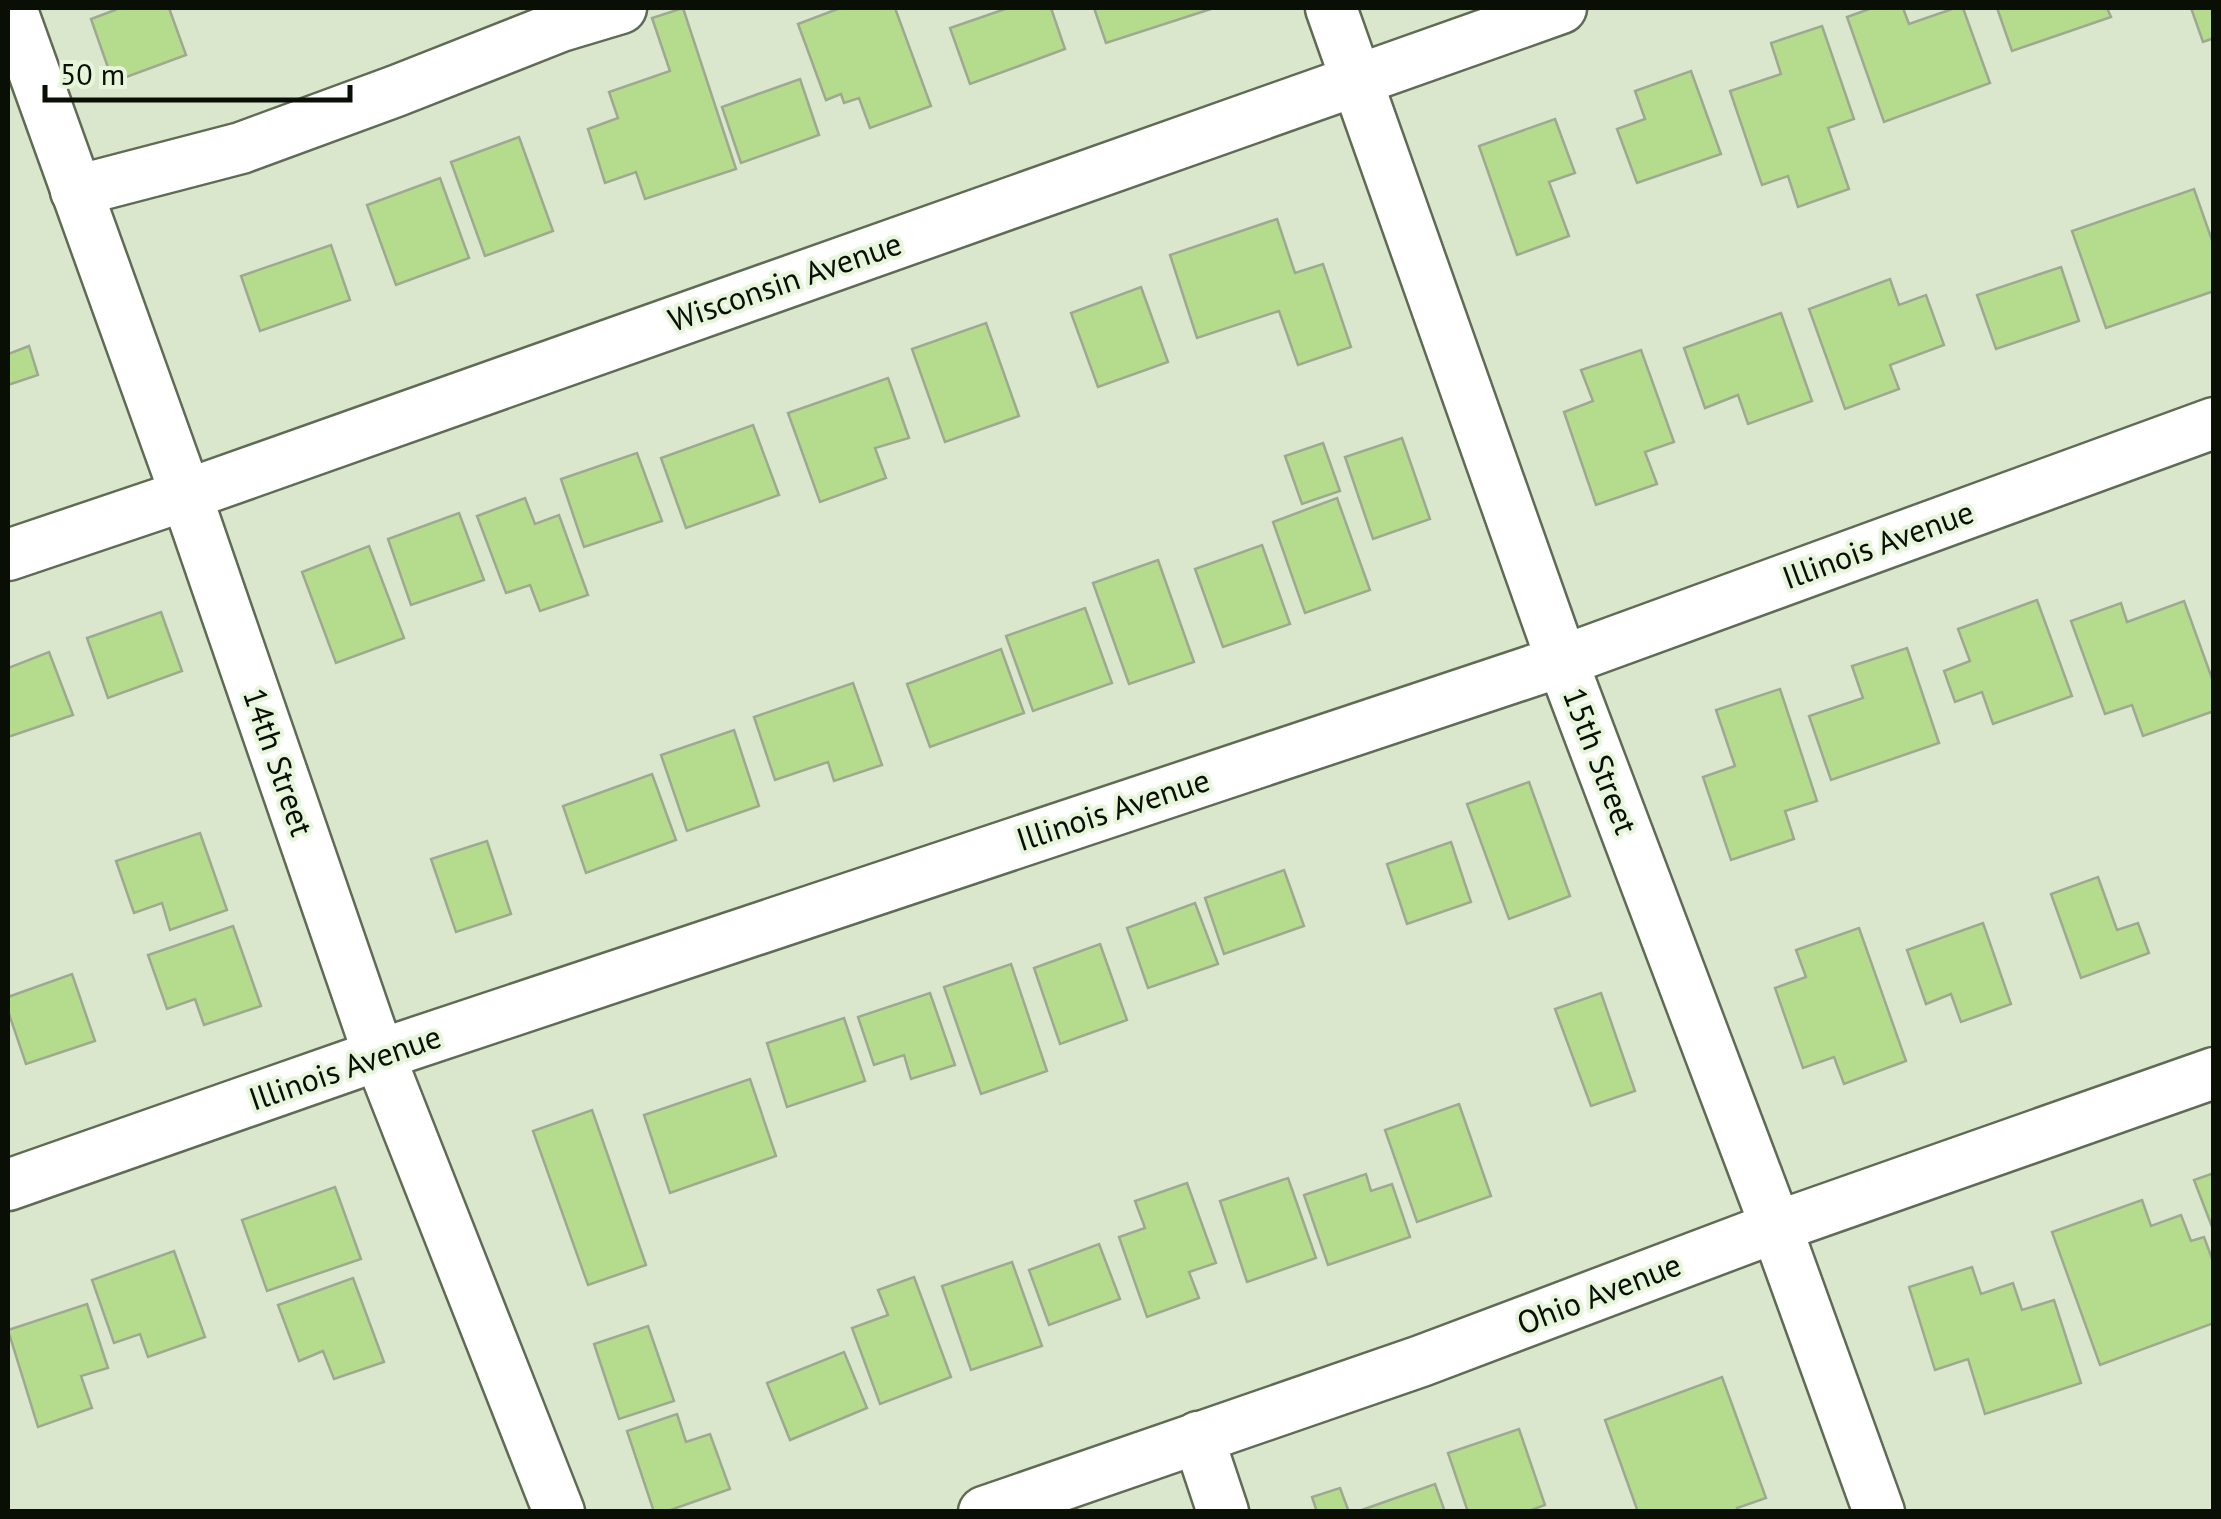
<svg xmlns="http://www.w3.org/2000/svg" width="2221" height="1519" viewBox="0 0 2221 1519" font-family="'PT Sans',sans-serif">
<style>
.building{fill:#b5db8d;stroke:#9da990;stroke-width:2.5}
.lines{fill:none;stroke-linecap:round;stroke-linejoin:round}
.minor-casing{stroke:#5f6b54;stroke-width:55}
.minor{stroke:#fff;stroke-width:50}
.labels{text-anchor:middle;stroke-width:8;stroke-linejoin:round;paint-order:stroke}
.street-label{font-size:32px;fill:#0a0f06;stroke:#e7f5da}
</style>
<rect width="100%" height="100%" fill="#dae7cd"/>
<!-- building -->
<g class="building">
<path d="M114,8H169L186,55L113,82L91,19L115,10Z"/>
<path d="M683,8L736,169L645,199L636,172L605,183L588,129L618,118L609,92L670,71L652,18Z"/>
<path d="M840,8H895L931,106L870,128L859,98L844,103L841,94L826,100L798,24Z"/>
<path d="M1008,8H1051L1065,49L970,84L950,28Z"/>
<path d="M1094,8H1214L1106,43Z"/>
<path d="M1872,8H1903L1909,24L1955,8H1963L1990,83L1884,122L1847,17Z"/>
<path d="M1997,8H2107L2111,17L2012,51Z"/>
<path d="M2191,8H2214V38L2203,42Z"/>
<path d="M1822,26L1854,119L1828,128L1849,189L1798,207L1788,176L1762,185L1730,91L1781,74L1771,43Z"/>
<path d="M1691,71L1721,154L1637,183L1617,129L1645,119L1635,91Z"/>
<path d="M800,79L819,135L741,163L722,107Z"/>
<path d="M1555,119L1575,173L1549,182L1569,236L1517,255L1479,146Z"/>
<path d="M519,137L553,231L485,256L451,162Z"/>
<path d="M440,178L469,258L396,285L367,205Z"/>
<path d="M2194,189L2214,246V291L2106,328L2072,231Z"/>
<path d="M1277,219L1295,273L1323,264L1351,347L1298,365L1279,311L1197,338L1170,255Z"/>
<path d="M331,245L350,300L260,331L241,276Z"/>
<path d="M2061,267L2079,321L1996,349L1977,295Z"/>
<path d="M1890,279L1899,305L1926,295L1944,345L1890,365L1899,389L1845,409L1809,309Z"/>
<path d="M1141,287L1168,362L1098,387L1071,313Z"/>
<path d="M1781,313L1812,401L1748,424L1738,395L1705,408L1684,348Z"/>
<path d="M986,323L1019,416L945,442L912,349Z"/>
<path d="M29,346L38,375L8,385V354Z"/>
<path d="M1641,350L1674,442L1645,452L1657,484L1596,505L1564,412L1593,401L1581,370Z"/>
<path d="M888,378L909,438L875,448L886,478L820,502L788,413Z"/>
<path d="M753,425L779,495L686,528L661,458Z"/>
<path d="M1402,438L1430,519L1373,539L1345,457Z"/>
<path d="M1323,443L1340,491L1302,504L1285,456Z"/>
<path d="M637,453L662,521L584,547L561,479Z"/>
<path d="M525,498L535,524L559,515L588,595L540,611L530,585L506,593L477,516Z"/>
<path d="M1337,498L1370,590L1305,613L1273,522Z"/>
<path d="M459,513L484,580L411,605L388,539Z"/>
<path d="M1262,545L1290,624L1223,647L1195,569Z"/>
<path d="M369,546L404,638L336,663L302,572Z"/>
<path d="M1158,560L1194,662L1129,684L1093,583Z"/>
<path d="M2037,600L2072,696L1993,724L1982,692L1955,702L1944,671L1970,661L1958,629Z"/>
<path d="M2184,601L2214,684V711L2143,736L2132,705L2105,714L2071,621L2121,603L2127,622Z"/>
<path d="M1085,608L1112,683L1033,711L1006,636Z"/>
<path d="M161,612L182,671L108,698L87,638Z"/>
<path d="M1907,648L1939,743L1831,780L1809,716L1863,698L1852,666Z"/>
<path d="M1001,649L1024,713L930,747L907,684Z"/>
<path d="M49,652L73,715L8,737V668Z"/>
<path d="M853,683L882,765L834,781L828,762L775,780L754,717Z"/>
<path d="M1780,689L1817,801L1785,811L1794,839L1731,860L1703,777L1735,766L1716,710Z"/>
<path d="M734,730L759,806L687,831L661,755Z"/>
<path d="M652,774L676,840L586,873L563,806Z"/>
<path d="M1529,782L1570,896L1509,919L1467,804Z"/>
<path d="M200,833L227,910L170,930L162,903L134,913L116,861Z"/>
<path d="M487,841L511,914L456,932L431,859Z"/>
<path d="M1451,842L1471,902L1407,924L1387,864Z"/>
<path d="M1284,870L1304,926L1224,954L1205,898Z"/>
<path d="M2098,877L2117,930L2138,923L2149,953L2081,978L2051,894Z"/>
<path d="M1195,903L1218,964L1148,988L1127,928Z"/>
<path d="M1983,923L2011,1004L1961,1022L1951,994L1926,1004L1907,950Z"/>
<path d="M233,926L261,1006L204,1025L195,999L167,1009L148,955Z"/>
<path d="M1859,928L1906,1061L1844,1084L1834,1057L1803,1068L1775,988L1806,977L1796,950Z"/>
<path d="M1100,944L1127,1020L1060,1044L1034,968Z"/>
<path d="M1011,964L1047,1071L981,1094L944,987Z"/>
<path d="M72,974L95,1041L26,1064L8,1011V997Z"/>
<path d="M930,993L955,1065L911,1079L904,1055L874,1065L858,1017Z"/>
<path d="M1601,993L1635,1091L1591,1106L1555,1009Z"/>
<path d="M844,1018L865,1081L787,1107L767,1043Z"/>
<path d="M750,1079L776,1156L670,1193L644,1115Z"/>
<path d="M1459,1104L1491,1196L1417,1222L1385,1130Z"/>
<path d="M592,1110L646,1265L588,1285L533,1131Z"/>
<path d="M2214,1173V1232L2194,1180Z"/>
<path d="M1366,1174L1371,1191L1392,1184L1410,1237L1328,1265L1304,1195Z"/>
<path d="M1288,1178L1316,1258L1247,1282L1220,1201Z"/>
<path d="M1187,1183L1216,1263L1189,1272L1199,1298L1147,1317L1119,1237L1145,1228L1135,1201Z"/>
<path d="M335,1187L361,1259L267,1291L242,1220Z"/>
<path d="M2142,1200L2151,1226L2181,1215L2191,1241L2204,1237L2214,1264V1323L2100,1365L2052,1232Z"/>
<path d="M1099,1244L1120,1299L1049,1325L1029,1270Z"/>
<path d="M174,1251L205,1337L148,1357L140,1334L114,1343L92,1280Z"/>
<path d="M1012,1262L1042,1346L971,1370L942,1286Z"/>
<path d="M1972,1267L1981,1294L2013,1283L2022,1310L2054,1300L2081,1383L1985,1414L1968,1359L1935,1370L1909,1287Z"/>
<path d="M914,1277L951,1377L880,1404L852,1328L888,1315L878,1290Z"/>
<path d="M353,1278L384,1362L334,1379L323,1351L299,1361L278,1305Z"/>
<path d="M87,1304L108,1368L81,1376L92,1408L38,1427L8,1330Z"/>
<path d="M648,1326L674,1401L619,1419L594,1344Z"/>
<path d="M844,1352L867,1408L790,1440L767,1383Z"/>
<path d="M1722,1377L1766,1498L1737,1508L1738,1512H1638L1605,1420Z"/>
<path d="M677,1414L686,1442L710,1434L730,1489L665,1512H654L627,1431Z"/>
<path d="M1519,1429L1545,1505L1526,1512H1468L1448,1453Z"/>
<path d="M1435,1484L1445,1512H1356Z"/>
<path d="M1340,1488L1349,1512H1317L1312,1497Z"/>
</g>
<g class="lines">
<!-- minor casing -->
<g class="minor-casing">
<g id="minor">
<path d="M11,8L186,495L379,1055L559,1512"/>
<path d="M1331,8L1562,661L1776,1227L1879,1512"/>
<path d="M76,191L241,148L396,91L561,26L621,8"/>
<path d="M8,555L186,495L1561,8"/>
<path d="M8,1185L379,1055L1562,661L2214,423"/>
<path d="M1198,1437L1223,1512"/>
<path d="M984,1512L1421,1361L1776,1227L2214,1073"/>
</g>
</g>
<!-- minor -->
<use href="#minor" class="minor"/>
</g>
<g class="labels">
<!-- street labels -->
<g class="street-label">
<text transform="translate(785 282) rotate(-19)" y="11">Wisconsin Avenue</text>
<text transform="translate(1878 545) rotate(-20)" y="11">Illinois Avenue</text>
<text transform="translate(1600 761) rotate(69)" y="11">15th Street</text>
<text transform="translate(278 762) rotate(71)" y="11">14th Street</text>
<text transform="translate(1113 810) rotate(-18)" y="11">Illinois Avenue</text>
<text transform="translate(345 1068) rotate(-19)" y="11">Illinois Avenue</text>
<text transform="translate(1599 1294) rotate(-21)" y="11">Ohio Avenue</text>
</g>
</g>
<!-- border -->
<rect width="2221" height="1519" fill="none" stroke="#0a0f06" stroke-width="20"/>
<!-- scale -->
<path d="M45 85v15h305v-15" fill="none" stroke="#0a0f06" stroke-width="5"/>
<text x="60" y="85" font-size="30" fill="#0a0f06" stroke="#e7f5da" stroke-width="8" paint-order="stroke">50 m</text>
</svg>
